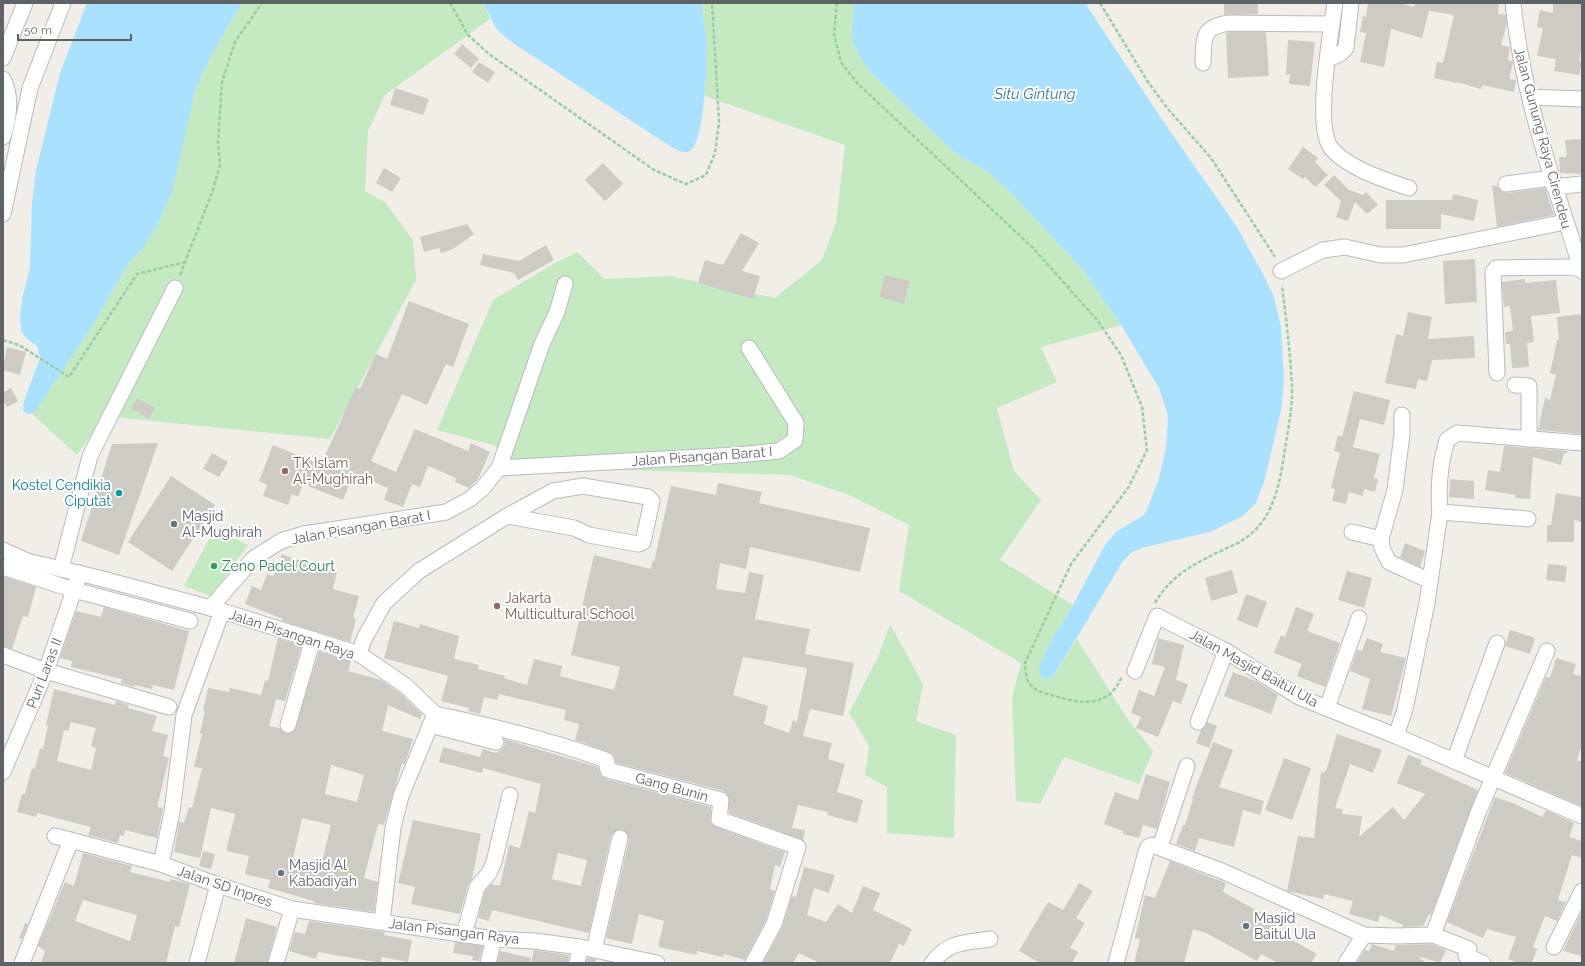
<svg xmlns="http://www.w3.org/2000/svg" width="1585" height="966" viewBox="0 0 1585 966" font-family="Raleway,sans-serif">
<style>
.green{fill:#c5eac2}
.water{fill:#a9e1ff}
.building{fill:#cecbc5;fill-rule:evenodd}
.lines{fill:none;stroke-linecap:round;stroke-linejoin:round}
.minor-casing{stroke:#b7babe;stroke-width:17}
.path{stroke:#9acca4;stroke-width:2.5;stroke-dasharray:4 2;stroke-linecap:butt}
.minor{stroke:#fff;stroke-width:15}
.education-dot{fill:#8d6e63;stroke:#fff;stroke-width:1.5}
.culture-dot{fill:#0f9aa8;stroke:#fff;stroke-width:1.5}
.worship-dot{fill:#6b7280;stroke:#fff;stroke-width:1.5}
.leisure-dot{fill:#2e9e5b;stroke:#fff;stroke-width:1.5}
.labels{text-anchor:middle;stroke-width:4;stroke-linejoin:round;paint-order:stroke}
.street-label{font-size:14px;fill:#5e6368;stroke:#fff}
.education-label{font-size:14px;fill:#785e54;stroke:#fff;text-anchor:start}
.culture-label{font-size:14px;fill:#0d838f;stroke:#fff;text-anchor:end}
.worship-label{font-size:14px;fill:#5b616d;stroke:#fff;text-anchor:start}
.leisure-label{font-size:14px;fill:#27864d;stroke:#fff;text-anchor:start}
.water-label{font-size:15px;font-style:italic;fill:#3777a8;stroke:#fff}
</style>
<rect width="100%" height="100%" fill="#f1eee7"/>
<!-- green -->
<g class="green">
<path d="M242,3H483L490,19L385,95L368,131L365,191L385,202L413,240L416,280L330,439L104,416L77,455L32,414L94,323L128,264L143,248L184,135L195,91L210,57Z"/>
<path d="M701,3H854L852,27L871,73L956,154L987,171L1009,191L1083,270L1121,325L1041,347L1057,382L997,408L1014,471L1041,500L1000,560L1073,605L1048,646L1041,677L1046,679L1053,677L1077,639L1127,718L1153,751L1139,784L1064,757L1040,804L1016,801L1012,697L1021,663L899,591L909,525L849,495L790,475L590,469L509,458L493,445L437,430L493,300L555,263L577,252L605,279L670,276L775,298L822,260L836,222L845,145L705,96L707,48Z"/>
<path d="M215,528L248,545L211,596L184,586Z"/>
<path d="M890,624L923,684L916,721L956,735L954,838L887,833V787L865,775L869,746L849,713L878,657Z"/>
</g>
<!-- water -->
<g class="water">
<path d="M87,3H242L210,57L195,91L172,192L157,226L143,248L128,264L94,323L37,408L32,414H27L23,410L24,401L40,358L37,346L26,338L21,330L20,318L22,299L30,268L32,203L36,170L60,73Z"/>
<path d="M483,3H701C703,18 707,34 707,49C707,66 704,144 690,151C683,155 674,148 668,145L513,43L497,30Z"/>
<path d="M854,3H1085L1163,121L1237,227L1264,276L1274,297L1281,327L1284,378L1282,406L1264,482L1256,503L1243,516L1210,532L1145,547L1132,552L1123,561L1053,677L1046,679L1041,677L1039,673L1040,665L1048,646L1073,605L1105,545L1116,532L1144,515L1148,507L1159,478L1166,448L1168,416L1159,388L1121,325L1083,270L1009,191L987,171L956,154L871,73L859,56L853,43L852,27Z"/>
</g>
<!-- building -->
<g class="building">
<path d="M1224,3H1258V14L1224,15Z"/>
<path d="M1368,3H1399L1414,7L1415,3H1499L1498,14L1506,15L1507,23L1501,45L1510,47L1508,60L1513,61V63L1509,79L1516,80L1514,92L1482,85L1481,89L1457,82V83L1434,78L1437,62L1443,63L1454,15L1429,11L1422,38L1391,29L1384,67L1360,62L1366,33L1360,32L1363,16L1366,17Z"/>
<path d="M1553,3H1582V45L1579,61H1582L1579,75L1554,71L1556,59L1537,56L1543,28L1537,27L1540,10L1553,13Z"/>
<path d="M1230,32H1266L1269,76L1228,78L1226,33Z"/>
<path d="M1288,40L1315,42L1310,86L1289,84L1290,74L1286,75Z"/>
<path d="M462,44L479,59L471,68L454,54Z"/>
<path d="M479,62L495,72L488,83L472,72Z"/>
<path d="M395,88L429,99L423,115L390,105Z"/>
<path d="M1581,139L1582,174L1560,173L1559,157H1567L1565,140Z"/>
<path d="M1303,147L1318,158L1315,162L1328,175L1315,187L1305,177L1303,179L1288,169Z"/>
<path d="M603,163L623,184L605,201L585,180Z"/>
<path d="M384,168L401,178L392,192L376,183Z"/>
<path d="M1334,175L1349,190L1363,195L1366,192L1378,205L1367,214L1355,202L1348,221L1336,217L1341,201L1324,185Z"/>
<path d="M1492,185L1498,187L1502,192L1507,193L1545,188L1554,215L1497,227Z"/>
<path d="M1453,194L1478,200L1474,221L1441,214V229H1386V200H1452Z"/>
<path d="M467,224L474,234L453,249L441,253L439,248L424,252L420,237Z"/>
<path d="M741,233L759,243L742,271L760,276L753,299L698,283L705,260L723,265Z"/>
<path d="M546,245L554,260L518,280L514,273L480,265L483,254L519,261Z"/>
<path d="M1475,259L1477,302L1445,304L1443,261Z"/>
<path d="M885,275L910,281L904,304L879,297Z"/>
<path d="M1525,279V283L1556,280L1560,313L1531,316L1534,342L1527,343L1529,367L1512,368L1510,344H1506L1505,332L1513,331L1510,306L1504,307L1502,282Z"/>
<path d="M409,301L469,324L453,367L446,364L427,405L402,394L371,461L396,472L415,429L468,451L471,443L490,452L478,479L469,488L455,482L456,478L428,466L420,487L412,484L403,507L384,500L388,488L354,473L343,500L303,484L298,497L292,494L288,505L263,496L267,485L259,481L273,445L317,463L319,458L323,460L356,387L360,389L376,354L387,359Z"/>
<path d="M1408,312L1432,317L1428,339L1474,336L1475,358L1432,360L1427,381L1418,379L1416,389L1385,383L1396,334L1403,336Z"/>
<path d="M1582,314V434L1538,430L1545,398L1550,400L1556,375L1550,373L1557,340H1559L1557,317Z"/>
<path d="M7,347L26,352L20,375L3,370Z"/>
<path d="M11,388L18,401L7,407L3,400V393Z"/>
<path d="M1354,391L1390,400L1384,425L1360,419L1353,447L1380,454L1374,478L1378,479L1375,492L1364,489L1363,496L1349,492L1346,504L1332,501L1335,489L1331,488L1340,453L1334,451L1338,435L1342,437Z"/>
<path d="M137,398L155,408L149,419L131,408Z"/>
<path d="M158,443L119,555L81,541L112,444Z"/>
<path d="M1504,446L1529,448L1567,451V453H1564L1561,465L1533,457L1530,499L1515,498L1516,495L1485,490L1488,470L1500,472Z"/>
<path d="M212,453L228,462L219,477L203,469Z"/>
<path d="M171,476L215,505L172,571L128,542Z"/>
<path d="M1450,479L1474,481V499L1449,497Z"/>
<path d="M718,483L762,492L759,503L870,528L860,572L750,547L746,569L720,563L716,589L745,593L749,572L764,575L755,619L810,629L805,654L854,663L843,716L810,709L803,736L832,743L828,759L845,764L837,792L863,800L857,823L827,815L828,812L798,805L792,828L805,830L803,840L729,813V797L724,791L616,763L613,754L609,752L575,740L579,724L564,720L566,710L499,694L497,700L484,697L480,714L468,711L469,708L441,701L448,676L384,658L394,621L419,628L420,624L459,636L454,659L479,665L478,669L505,676L504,678L527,685L534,659L562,666L560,676L614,690L620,667L571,655L594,555L651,569L652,561L654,562L671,486L716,495ZM743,657L807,668L797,722L793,720L789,733L764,724L768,706L733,695Z"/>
<path d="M1556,493L1582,497V522L1574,520V542H1547V525H1551Z"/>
<path d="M1405,543L1425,551L1420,567L1400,557Z"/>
<path d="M282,554L307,564L337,572L333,589L359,596L353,618L356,619L350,642L282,621L283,619L245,604L252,586L261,590L267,574L273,576Z"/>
<path d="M1548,564L1567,566L1565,582L1546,580Z"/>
<path d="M1232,570L1238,593L1211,601L1205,578Z"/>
<path d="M1347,571L1372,578L1364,608L1338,600Z"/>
<path d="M3,576L36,587L28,617L23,616L12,649L3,646Z"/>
<path d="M1246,594L1267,602L1257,628L1237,620Z"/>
<path d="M104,607L189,631L174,690L153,685L152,689L134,685V687L121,683L122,679L71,667L72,661L60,658L76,611L101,617Z"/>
<path d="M1296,607L1314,614L1307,631L1340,643L1325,687L1297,676L1302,664L1274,653L1281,635L1285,637Z"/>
<path d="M1510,630L1535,638L1530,654L1505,646Z"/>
<path d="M278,638L302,645L285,701L276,699L269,726L280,728L286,734L294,731L319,651L351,661L348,671L381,680L400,693L422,714L420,719L388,705L382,731L413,739L405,764L402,763L384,825L378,824L364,878L378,882L374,912L314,903V901L268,888L270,880L245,874L249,856L226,851L235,814L211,808L200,858L174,852L179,822L184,823L189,807L192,808L202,768L194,767L202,734L200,733L205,711H203L208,688L229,692L230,688L261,695L265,680L268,681ZM331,765L364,775L357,802L325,794ZM302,818L331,825L321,866L293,859Z"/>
<path d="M1158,638L1184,645L1176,680L1188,684L1181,704L1173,701L1158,737L1136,728L1141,717L1131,713L1139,690L1154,696L1165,667L1152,664Z"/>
<path d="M1367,638L1383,644L1380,652L1406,658L1391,716L1362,709L1370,679L1350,671L1357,650L1362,651Z"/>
<path d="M1556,658L1576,664L1573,674L1582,676V744L1577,761H1582L1581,806L1505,773L1546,677L1550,678Z"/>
<path d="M1233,672L1258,682L1278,695L1271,714L1224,696Z"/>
<path d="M54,689L115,705L116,701L129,705L128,708L157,716L152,731L168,735L163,756L169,758L157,807L163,808L157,838L125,830L124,836L120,835L118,843L88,835L91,827L37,813L36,817L17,812L22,794H25L32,768L35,769L40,748L43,749L48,726L46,725ZM71,722L96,728L91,746L96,748L91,770L57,761L64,730L68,731Z"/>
<path d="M1207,722L1217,726L1209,748L1196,743L1201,730Z"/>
<path d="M1337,734L1382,750L1373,773L1350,764L1335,808L1343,809L1342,814L1362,816L1359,837L1393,807L1404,820L1425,794L1397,783L1408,755L1422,760L1420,764L1478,790L1431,915L1429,914L1423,926L1402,927L1403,925L1380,915L1378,922L1349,914L1353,901L1324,894L1323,899L1287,891L1298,836L1314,838L1321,772L1324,773L1327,768Z"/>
<path d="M504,739L598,767L601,776L606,779L711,807L710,822L716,827L785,852L780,867L775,865L770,889L775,891L766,920L745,960L724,954L723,957L697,951V955L658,947L664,921L639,914L632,944L606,938L629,840L626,832L622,829L614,832L611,836L589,933L492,910L489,921L478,918L485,891L491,884L500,886L509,845L520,848L529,811L535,813L541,784L483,768L482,773L439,762L443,747L480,757L483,749L496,753L502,749L505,744ZM558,853L587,860L581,886L552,879Z"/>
<path d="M1213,742L1233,750L1219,787L1264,801L1260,815L1243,810L1234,847L1199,838L1195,851L1176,844L1183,825H1185L1193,799L1192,798Z"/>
<path d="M1284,758L1311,768L1292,820L1265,810Z"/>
<path d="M1146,774L1170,782L1157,829L1143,825L1139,838L1123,834V831L1104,824L1115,792L1138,800Z"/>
<path d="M1495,797L1513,803L1542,817L1546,810L1574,823L1569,837L1582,841V858L1572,855L1558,900L1566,902L1557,921L1545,916L1533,947L1537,949L1532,963H1518L1508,959L1516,937L1487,929L1483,938L1447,922Z"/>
<path d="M413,820L481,834L472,879L468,885L460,914L411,904L415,887L398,883Z"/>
<path d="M203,851L215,854L211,869L199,866Z"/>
<path d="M83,853L132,866L130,872L170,882V879L190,884L179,927L175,926L166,963H41L45,951L38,946L65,882L74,886ZM83,900L137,915L130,941L75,921Z"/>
<path d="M1170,861L1226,883L1223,892L1278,922L1274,930L1317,954L1311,963H1278L1261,954L1257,961L1208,934L1193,929L1184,963H1134L1140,939L1135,938L1145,895L1155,898Z"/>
<path d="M804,867L835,875L829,893L814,888L807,915L826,922L838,904L852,913L863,886L880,893L873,910L912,929L904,946L899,944L890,963H820L799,953L793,963H763L782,928L792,896L796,897Z"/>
<path d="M1079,883L1093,891L1076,918L1085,923L1070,948L1078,952L1072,963H1040L1019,951L1048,902L1063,910Z"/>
<path d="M1582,911V956L1563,951Z"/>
<path d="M246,918L277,927L267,963H234Z"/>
<path d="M309,921L385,932L384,935L412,940L408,962L382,957L381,963L318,952L316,959L289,951L295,932L305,934Z"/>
<path d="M25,923L28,924L22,939L19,938Z"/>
<path d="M455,942L483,946L479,961L472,960L473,956L453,953Z"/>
<path d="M1372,944L1394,951L1396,945L1431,944L1446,950L1440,963L1421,957L1420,959L1424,961V963H1357L1365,950L1369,951Z"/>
<path d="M534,950L569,955L568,963H531Z"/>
<path d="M500,951L531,958L530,963H497Z"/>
<path d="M587,958L596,959L595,963H586Z"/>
</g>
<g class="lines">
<!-- minor casing -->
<g class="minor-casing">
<g id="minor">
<path d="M1335,3C1331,32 1314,126 1331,148C1347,168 1385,180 1409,188"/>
<path d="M1513,3C1522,95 1554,183 1582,271"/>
<path d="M3,58L25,3"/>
<path d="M1328,59L1340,54L1346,48L1351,3"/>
<path d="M1203,63C1204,38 1201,27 1229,23L1332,24"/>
<path d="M3,79C12,96 9,119 3,137"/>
<path d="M1530,97L1582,99"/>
<path d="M1506,184L1552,178"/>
<path d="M1554,187L1582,184"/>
<path d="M3,214L30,88L63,3"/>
<path d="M1281,271L1323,250L1345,247L1380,255H1403L1565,222"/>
<path d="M1497,373L1493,272L1496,268L1570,267L1581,269"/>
<path d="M1515,385L1529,386V439"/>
<path d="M1402,415V434L1395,490L1381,539L1382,548L1389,562L1430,581"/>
<path d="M499,468L737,455L779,451L795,440L796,423L749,348"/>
<path d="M1528,519L1440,512C1438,489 1440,463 1447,440L1457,433L1582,443"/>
<path d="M1352,532L1381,539"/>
<path d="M3,550L27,561L99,578L222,611L359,654L406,686L435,714"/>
<path d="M3,567L74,590L190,621"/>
<path d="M61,569L90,456L175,288"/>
<path d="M210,608L254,558L281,541L304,534L446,512L470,499L482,489L499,468L542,344L557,312L565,284"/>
<path d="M359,654L364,639L384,603L419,571L507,516L553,491L583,486L648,497L652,501L643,542L638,544L589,535L574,528L507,516"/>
<path d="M3,655L46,671L169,707"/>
<path d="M1135,671L1157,616L1226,651L1299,697L1396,736L1582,816"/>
<path d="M1327,708L1359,618"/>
<path d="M435,714C493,726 550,740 606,760L608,770L721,800L719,819L798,847L774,924L753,963"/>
<path d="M1198,722L1226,651"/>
<path d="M288,725L313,639"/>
<path d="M430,725L496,742"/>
<path d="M1396,736L1405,709L1427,603L1440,512"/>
<path d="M1454,761L1497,643"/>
<path d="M3,772L46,671L80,573"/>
<path d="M55,836L161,864L218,885L292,909L494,939L534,941L580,947L657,963"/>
<path d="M1160,847L1187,766"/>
<path d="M161,864L172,812L184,715L222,611"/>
<path d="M382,922L393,828L401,796L435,714"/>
<path d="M464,935L477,887L489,873L494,862L510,795"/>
<path d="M1433,935L1469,949L1466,956L1483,963"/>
<path d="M1554,947L1582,891"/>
<path d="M594,950L620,838"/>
<path d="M22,963L71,840"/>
<path d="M197,963L218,885"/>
<path d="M276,963L292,909"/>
<path d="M488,963L494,939"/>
<path d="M577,963L580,947"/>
<path d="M932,963C949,941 964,943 990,939"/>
<path d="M1116,963L1146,852L1148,847L1152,845L1222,871L1364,935L1396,936L1433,935L1478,813L1547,651"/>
<path d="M1346,963L1364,935"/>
</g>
</g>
<!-- path -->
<g class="path">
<path d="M450,3L468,35L489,54L654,170L686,184L706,175L715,153L719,122L712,3"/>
<path d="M837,3L834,34L841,62L857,83L1033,248L1098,321L1121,355L1142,407L1147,450L1128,488L1071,564L1025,663C1026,670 1025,679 1030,684C1035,691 1044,693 1051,695C1080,704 1109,709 1122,676"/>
<path d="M1100,3L1148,82L1168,109L1211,158L1275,257"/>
<path d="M180,275L213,190L220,165L218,142L222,82L235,42L262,3"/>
<path d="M3,340L19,345L69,377L137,274L185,262"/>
<path d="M1155,603C1170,576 1195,563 1223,550C1230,546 1238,544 1244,539C1276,519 1281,476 1286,442C1289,425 1292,408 1292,391C1291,356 1286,320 1282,285"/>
</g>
<!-- minor -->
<use href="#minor" class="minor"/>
</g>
<!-- markers -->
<g class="education-dot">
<circle cx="285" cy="471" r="4"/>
<circle cx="497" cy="606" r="4"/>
</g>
<circle class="culture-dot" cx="119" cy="493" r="4"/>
<g class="worship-dot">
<circle cx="174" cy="524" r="4"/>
<circle cx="281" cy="873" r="4"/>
<circle cx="1246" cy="926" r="4"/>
</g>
<circle class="leisure-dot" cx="214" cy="566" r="4"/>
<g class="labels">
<!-- street labels -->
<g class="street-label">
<text transform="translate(1543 138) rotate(75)" y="5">Jalan Gunung Raya Cirendeu</text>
<text transform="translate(702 456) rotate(-4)" y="5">Jalan Pisangan Barat I</text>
<text transform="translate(361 527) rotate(-10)" y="5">Jalan Pisangan Barat I</text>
<text transform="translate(292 634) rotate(18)" y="5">Jalan Pisangan Raya</text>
<text transform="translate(1254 668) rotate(29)" y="5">Jalan Masjid Baitul Ula</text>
<text transform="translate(44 673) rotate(-69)" y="5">Puri Laras II</text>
<text transform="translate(672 787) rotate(15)" y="5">Gang Bunin</text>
<text transform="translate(225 886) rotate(19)" y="5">Jalan SD Inpres</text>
<text transform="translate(454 931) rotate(7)" y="5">Jalan Pisangan Raya</text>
</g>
<!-- education labels -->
<g class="education-label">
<text x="293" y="468">TK Islam<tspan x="293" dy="16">Al-Mughirah</tspan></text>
<text x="505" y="603">Jakarta<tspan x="505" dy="16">Multicultural School</tspan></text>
</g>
<!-- culture labels -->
<g class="culture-label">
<text x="111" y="490">Kostel Cendikia<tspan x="111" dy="16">Ciputat</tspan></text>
</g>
<!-- worship labels -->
<g class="worship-label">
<text x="182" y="521">Masjid<tspan x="182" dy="16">Al-Mughirah</tspan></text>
<text x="289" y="870">Masjid Al<tspan x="289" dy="16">Kabadiyah</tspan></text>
<text x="1254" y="923">Masjid<tspan x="1254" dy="16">Baitul Ula</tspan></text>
</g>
<!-- leisure labels -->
<g class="leisure-label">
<text x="222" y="571">Zeno Padel Court</text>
</g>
<!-- water labels -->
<g class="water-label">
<text x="1035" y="99">Situ Gintung</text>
</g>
</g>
<!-- border -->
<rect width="1585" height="966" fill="none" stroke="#5e6368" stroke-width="8"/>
<!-- scale -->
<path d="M18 34v6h113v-6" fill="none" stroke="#5e6368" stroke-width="2"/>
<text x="24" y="34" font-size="12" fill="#5e6368" stroke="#ffffff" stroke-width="3" paint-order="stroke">50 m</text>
</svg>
